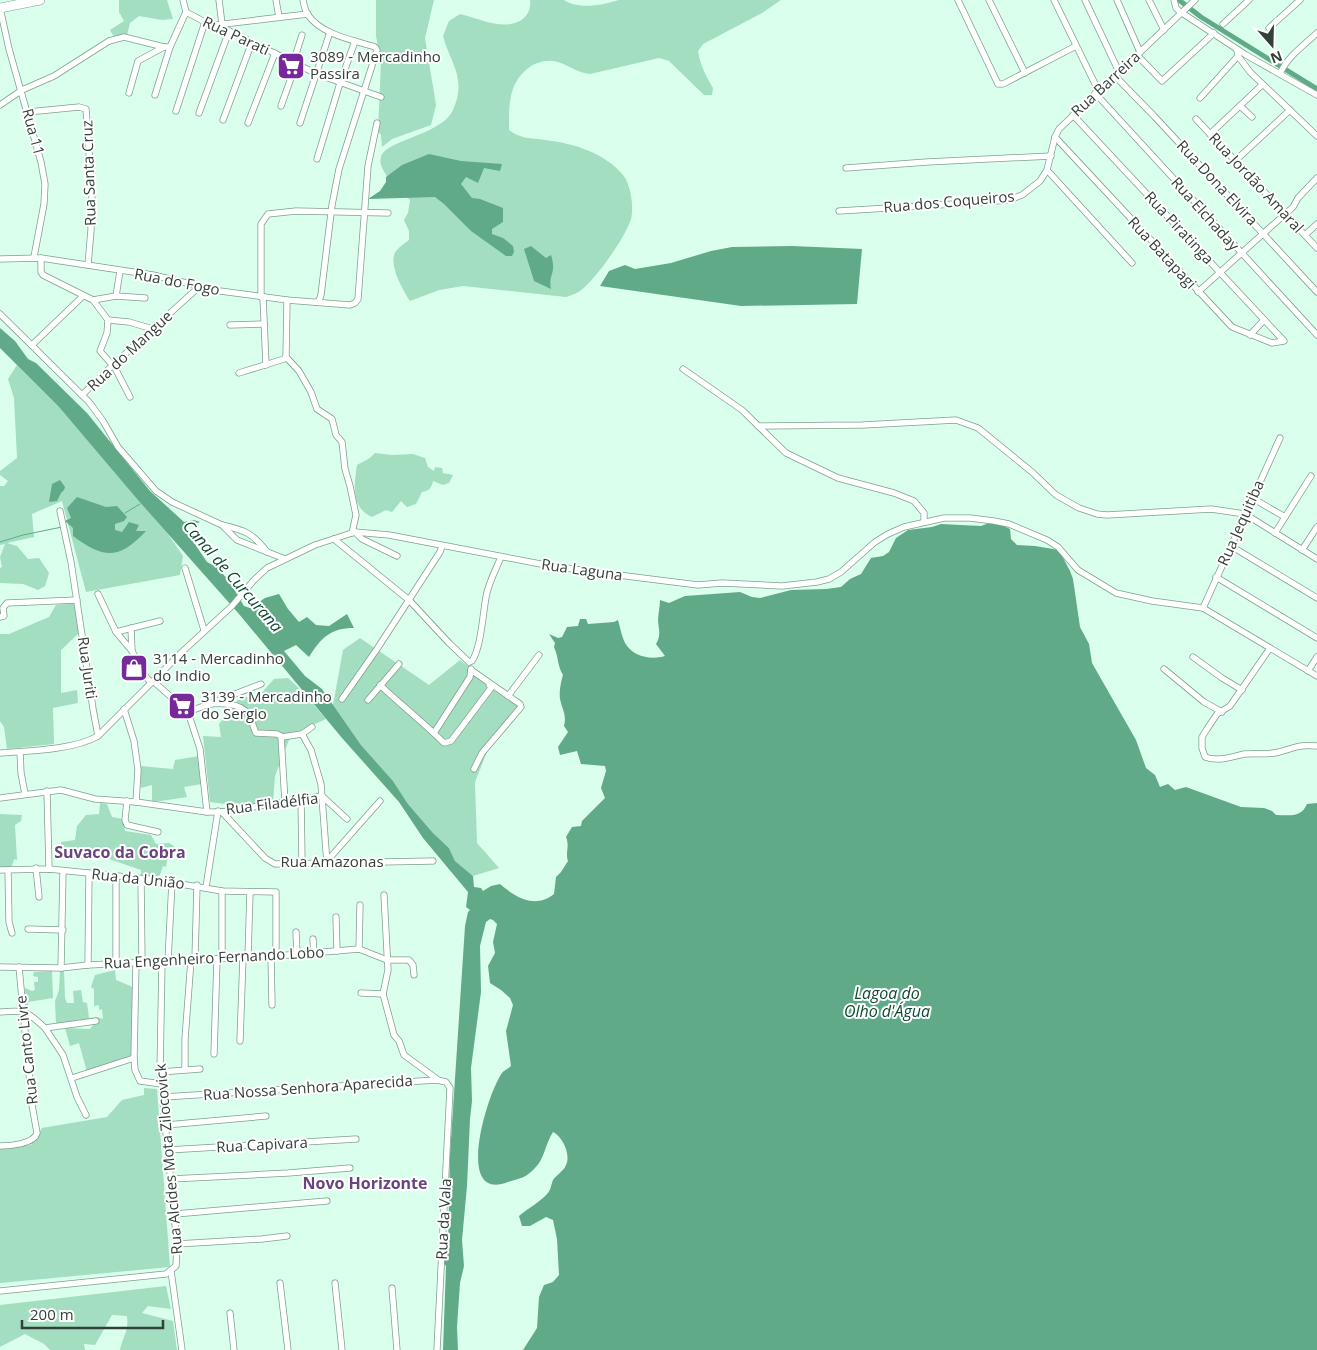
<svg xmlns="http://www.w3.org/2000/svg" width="1317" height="1350" viewBox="0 0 1317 1350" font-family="'Open Sans',sans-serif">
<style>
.green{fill:#a3dec0}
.water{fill:#61aa88}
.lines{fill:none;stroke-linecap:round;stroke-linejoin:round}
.stream{stroke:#61aa88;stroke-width:1}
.canal{stroke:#61aa88;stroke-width:5}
.street-casing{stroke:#7ea08e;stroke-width:7}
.primary-casing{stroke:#7ea08e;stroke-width:10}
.street{stroke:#fff;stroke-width:5.5}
.primary{stroke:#fff;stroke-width:9}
.labels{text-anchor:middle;stroke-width:4;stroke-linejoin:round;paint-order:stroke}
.street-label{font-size:15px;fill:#324039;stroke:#fff}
.poi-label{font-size:15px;fill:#324039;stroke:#fff;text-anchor:start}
.water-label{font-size:16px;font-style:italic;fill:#0d4932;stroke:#fff}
.neighbourhood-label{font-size:16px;font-weight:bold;fill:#69447e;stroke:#fff}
</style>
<rect width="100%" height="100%" fill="#daffec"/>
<!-- green -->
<g class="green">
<path d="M119,0H167L173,19L162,20L139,16L130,23L127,35L114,37L110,30L124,21L119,12Z"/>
<path d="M376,0H434L425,38L436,105L431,125L392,139L382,147L381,135L378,131L381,63L376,36Z"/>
<path d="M530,0H564C579,10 603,5 619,0H781L762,13L703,44L698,51C700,65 706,76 713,88L712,95H704L669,61L659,58L590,74C576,73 567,63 553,61C545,60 538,62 531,66C508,82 509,104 509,130C520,139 531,138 545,140C573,143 605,153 623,175C631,185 634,207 631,219C625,238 596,279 580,291C576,294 571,295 566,297L463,286L439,290L410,301C403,290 386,261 397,250C400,246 405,243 409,240V231L404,220L408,213L410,200C400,193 391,185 386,175C383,169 379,164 381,157C385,140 442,135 453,110C467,78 451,65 443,36L449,21L460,14C478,18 507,33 524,18C529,13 531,7 530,0Z"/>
<path d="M17,365L59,407L168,534L183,556L180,575L86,592L62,501L32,514L34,537L7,543L17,546L28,559L39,558L49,573L45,586L38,590L23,584L0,583V568L2,567L0,557L5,544L0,545V486H4L8,481L0,475V471L17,458L14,398L8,379Z"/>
<path d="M375,453L392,455L413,454L425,458L428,467L434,471L435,467L442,468L443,473L453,475L449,483L443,485L433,481C432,487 429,491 422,492L416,504L407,507L401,501L392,512L386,510L372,517C351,508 354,484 357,465C364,461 370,459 375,453Z"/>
<path d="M75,603L80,632L61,650V693L77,690L78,703L53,708L54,744L7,749L4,727L0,721V634H9L49,617L56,605Z"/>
<path d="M360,638L429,685L460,660L521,708L489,747L475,782L477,843L499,868L473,876L455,861L449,848L433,833L408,804L393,781L361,745L333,705L343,650Z"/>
<path d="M288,678L302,691L326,719L291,735L275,776L273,802L225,809V804L210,802L203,736L221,737L219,724L240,697H258L274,679Z"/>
<path d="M199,756L202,784L184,787L187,797L161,801H152V785L141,788L140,766L173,769L175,760Z"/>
<path d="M100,803L107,804L112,817L123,819L125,831L151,835L156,844L169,843L174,846L173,854L168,856L166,867L163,866L160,875L155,878L141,876V870L106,858L104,853H93L88,859H72L61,851V842L75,840L77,826L86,815L99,814Z"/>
<path d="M0,814L22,815L21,821L15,825L17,860L14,859L12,866L0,868Z"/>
<path d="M115,970L116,980L135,988L131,1056L87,1072L79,1043L70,1046L65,1028L90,1029L95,1022L56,1024L55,1001L59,990L60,971H64L65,998L67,1003H74L73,991L81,990L83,1002L87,1003L89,1018L97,1017L103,1019L102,1009L99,1010V1005L94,1006V989L91,987L95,975Z"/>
<path d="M52,971L53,998L28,1002L29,1010H26L25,988L32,991L35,990L34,982H38V977L33,976L34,972Z"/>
<path d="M144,1088L157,1089L170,1267L0,1283V1148L31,1145L42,1128L107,1117L122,1100L144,1095Z"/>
<path d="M166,1286L171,1309L148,1306L142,1313L173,1321L177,1350H120C123,1335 129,1332 127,1316L112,1315L95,1345L84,1344L85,1350H50L44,1344L25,1334L0,1347V1305Z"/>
</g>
<!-- water -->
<g class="water">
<path d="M429,154L461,161L502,164L500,171L484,168L478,183L466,177L461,184L472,198L480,199L503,208V222L492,229V234L503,238L513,246L514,252L512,256H506L471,231L444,204L435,197L368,199L380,191L386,182V177L402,165Z"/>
<path d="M531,246L546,258L551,255C557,274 548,274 551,289L534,281L524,249Z"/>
<path d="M792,246L862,249L857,304L741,306L600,286L609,271L625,265L635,269L671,263L711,251L732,247Z"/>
<path d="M0,328L15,341L28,359L36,363L87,413L150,491L184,522L194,520L200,522L184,528L207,562L217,567L229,581L244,606L250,608L265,598L279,594L288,609L299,622L307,617L316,625L329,626L347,614L354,628C330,628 321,638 309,657L296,645L284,651L305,676L322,689L361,745L393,781L408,804L433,833L449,848L455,861L473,876L474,887L481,888L483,891L491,886L500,884C516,898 536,909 554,894L556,877L561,872L568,861C565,852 570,847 566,837L572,827L581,826L582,821L605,798L601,788L606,771L605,766L581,764L577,751L560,755L558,747L568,732L564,726C567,715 562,709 560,699C559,692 561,681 563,675C557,665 559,658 554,647L555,643L549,634L558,638L562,637L567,627L578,626L580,619H586L588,624L614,622L618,620C620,627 622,637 625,643C633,657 651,660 665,656L656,644C661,635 659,631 658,621C658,614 660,607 660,600L669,603L685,596L740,592L752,597L760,598L791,590L826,589L841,587L850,579L861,574L871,558L883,556L889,552L896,538L908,530L932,527L941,524L981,526L989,523H998L1010,529L1011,539L1017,545L1035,546L1059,550L1070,571L1073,579L1080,627L1089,644L1092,663L1136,740L1146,768L1155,775L1160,787L1168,784L1175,790L1186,787L1241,807L1264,808L1272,811L1276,815C1290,815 1301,818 1307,804L1317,803V1350H523L537,1328L539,1297L544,1285L553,1282L559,1275L557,1239L553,1220L546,1217L530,1226H522L519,1216C528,1208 539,1203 547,1194C551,1190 551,1185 553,1180C556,1175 564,1171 566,1165C571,1155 563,1137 553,1132C545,1144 545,1159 534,1169C524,1179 520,1178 508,1182C453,1203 488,1092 502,1073C504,1070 508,1069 511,1066L506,1031L513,1005L510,998L501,990L490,983L488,966L495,953L493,942L497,924L493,920L490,919L486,922L480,946L481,992L471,1068L472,1101L470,1119L467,1186L462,1240L464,1266L460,1283L457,1327L458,1350H443L446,1266L443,1262L448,1246L450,1155L465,926L468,912L470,910L466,907L468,892L423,838L399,802L342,738L239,614L138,500L59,407L0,348Z"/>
<path d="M60,480L65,487L64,490L61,493L57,501L49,502L52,484Z"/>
<path d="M77,497L106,507L117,506L127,517L124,521L115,524V530L122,532L129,522L139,525L136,531H146C119,560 104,559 73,536V528L65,521L71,518L67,508Z"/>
</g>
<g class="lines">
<!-- stream -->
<g class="stream">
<path d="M125,513L140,504"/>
<path d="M0,542L23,535L62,527"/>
</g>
<!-- canal -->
<path class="canal" d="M1179,0L1201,17L1317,89"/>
<!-- street casing -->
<g class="street-casing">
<g id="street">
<path d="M183,0L186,12L205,22L229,31L317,74L381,97"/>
<path d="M219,0L222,24"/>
<path d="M276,0L279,17"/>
<path d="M303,0C304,5 305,11 308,15C322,35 353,40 375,47L377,50L339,169L332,205L321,295L319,301L316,302"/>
<path d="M958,0L998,84H1003L1076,46"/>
<path d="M989,0L1025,73"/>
<path d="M1054,0L1098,90"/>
<path d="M1085,0L1119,72"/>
<path d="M1117,0L1140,52"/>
<path d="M1149,0L1164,30"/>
<path d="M1174,0L1176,8L1179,11L1246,55L1317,95"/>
<path d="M0,8L9,49L41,162L45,184L44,204L34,257"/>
<path d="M1223,24L1249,0"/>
<path d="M215,25L308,14"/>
<path d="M1269,28L1300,0"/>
<path d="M1237,50L1238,56L1250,72L1317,136"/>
<path d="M1137,55L1162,81L1214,33"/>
<path d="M293,63L302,35"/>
<path d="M1280,74C1287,57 1304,45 1317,33"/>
<path d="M1115,76L1155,117L1317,292"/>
<path d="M129,93L138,61L164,47"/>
<path d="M1095,93L1317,335"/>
<path d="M155,95L170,47"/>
<path d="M1200,98L1238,56"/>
<path d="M0,105L22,90L54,76L109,41L124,37L164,47H170L186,12"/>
<path d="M281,106L296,64"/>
<path d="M1240,106L1252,117"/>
<path d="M176,111L205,22"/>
<path d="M28,112L79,107L86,109L92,195L91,230L88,265"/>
<path d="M199,113L229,31"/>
<path d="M1196,119L1317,248"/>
<path d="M223,120L252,42"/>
<path d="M248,123L275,53"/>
<path d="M300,123L330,32"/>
<path d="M1210,134L1262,85"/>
<path d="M1055,137L1232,327L1272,343L1284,341L1073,115"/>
<path d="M317,159L340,83L355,41"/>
<path d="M1235,161L1290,110"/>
<path d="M846,168L927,162L1051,156"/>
<path d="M1047,170L1132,263"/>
<path d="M839,211L971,203L1009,200L1022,195L1040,181L1047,170L1055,137L1059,129L1195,0"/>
<path d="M1305,235L1317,224"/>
<path d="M41,258V272L43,275L93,300L108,320L129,322L153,329"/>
<path d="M0,259L41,258L153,275L220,291L287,300L350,305L355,303L358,299L368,166L377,123"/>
<path d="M1198,292L1293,207L1298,198L1317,178"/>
<path d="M116,296L145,298"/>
<path d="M261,297V224L268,214L296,211L388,213"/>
<path d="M263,297L266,365"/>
<path d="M93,300L116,296L120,271"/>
<path d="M0,314L89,402L103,421L118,447L156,491L172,502L222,525L237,540L285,559"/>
<path d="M108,320L107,333L100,351L115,368L130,397"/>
<path d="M230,325L264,324"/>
<path d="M1250,335L1264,320"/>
<path d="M32,345L83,296"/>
<path d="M286,357L299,371L311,392L317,409L332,419L336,435L342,442L345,469L350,486L356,515L352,533"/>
<path d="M286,357L287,300"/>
<path d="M683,369L742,410L786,453L838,478L894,493L914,501L924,513V522"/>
<path d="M239,373L284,359L286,357"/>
<path d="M82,395L113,365L200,286"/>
<path d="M758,426L863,425L956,420L978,428L1032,472L1056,495L1079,508L1097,514L1107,515L1211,509L1245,514L1317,559"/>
<path d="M1252,498L1285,517"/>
<path d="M60,511L71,562L93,709L98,736"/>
<path d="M222,525C244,530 253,533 267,552"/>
<path d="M355,532L362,539L397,556"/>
<path d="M1275,533L1311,476"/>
<path d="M334,539L409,600L449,643L469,662"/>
<path d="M1231,546L1317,598"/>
<path d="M1302,550L1317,527"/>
<path d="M185,568L204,630"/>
<path d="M1216,577L1317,638"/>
<path d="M98,594L116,632L132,651L143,673L151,683"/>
<path d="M1203,608L1280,438"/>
<path d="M1203,608L1317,676"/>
<path d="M0,617L4,616L3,608L7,603L77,600"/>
<path d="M131,628L132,651"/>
<path d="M116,632L160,621"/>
<path d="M1270,648L1230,706L1217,714L1207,729L1202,737V748L1205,757C1218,762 1231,757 1244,754C1255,753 1268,755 1279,752C1294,748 1300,744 1317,746"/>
<path d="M1193,657L1222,678L1242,690"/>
<path d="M469,662L472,661C481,648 483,613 486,597C488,584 496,569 501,557"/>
<path d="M1164,669L1204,702L1222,712"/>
<path d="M471,670L520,704L521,707L482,753L474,769"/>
<path d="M1308,671L1317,657"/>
<path d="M153,681L188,712L200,749L207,812"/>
<path d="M380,685C401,705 423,722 444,743L451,741L491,688L489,684"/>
<path d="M508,696L539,655"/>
<path d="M342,699L377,649L440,552L442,546"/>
<path d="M368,700L399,664"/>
<path d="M207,705C218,702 241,703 248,714C252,719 253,727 256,733L277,734L281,736L285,802"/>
<path d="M124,709L134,741L138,770L136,802"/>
<path d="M188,712L261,684"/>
<path d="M434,733L470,677L471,669"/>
<path d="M302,734L311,750L321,784L327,864"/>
<path d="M282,737L302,734L312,727"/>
<path d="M20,752L21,773L25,794"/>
<path d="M0,753C28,751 74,750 98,736L183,651L232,606L254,580L267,568L315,545L355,532L389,535L551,566L634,577L698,585L722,583L782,586L817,582L829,579L841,572L875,542L888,534L904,527L944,518H970L994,521L1009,524L1047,540L1058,547L1078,570L1116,593L1152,601L1203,608"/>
<path d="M47,791L49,869"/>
<path d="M0,798L61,790L95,799L136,802L207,812H222L322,796L347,819"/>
<path d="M301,798L302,863"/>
<path d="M127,801L125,820L127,825L158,832"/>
<path d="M222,812L265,858L275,864L433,861"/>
<path d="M327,861L380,801"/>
<path d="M36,868L39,897"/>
<path d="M0,870L49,869L157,880L222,891L276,892V956"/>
<path d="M8,870L9,922L12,933"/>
<path d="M141,879L142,963"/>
<path d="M206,887L218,811"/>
<path d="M384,895L388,970L383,994L394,1035L399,1041L404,1055L437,1079"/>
<path d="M336,917L337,951"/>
<path d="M28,929L63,930"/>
<path d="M296,932L297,955"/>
<path d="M313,939L314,954"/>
<path d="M359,949L360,905"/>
<path d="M271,956L272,1005"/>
<path d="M248,957L250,892"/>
<path d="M222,958V891"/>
<path d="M195,959L197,885"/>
<path d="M168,961L172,882"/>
<path d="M136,963L134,1058L135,1070L140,1081L162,1084"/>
<path d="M116,964V877"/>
<path d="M88,965L89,873"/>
<path d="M0,967L61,968L88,965L276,956L359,949L387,960H409L413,965L414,975"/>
<path d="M61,968L63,871"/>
<path d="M361,993L383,994"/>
<path d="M0,1012C25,1010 26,1010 45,1028L96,1021"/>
<path d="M45,1028L63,1055L77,1097L86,1115"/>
<path d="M240,1041L243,957"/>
<path d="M214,1054L217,959"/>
<path d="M185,1069V1039L191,960"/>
<path d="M160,1072L200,1069"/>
<path d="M72,1078L134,1058"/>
<path d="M163,1097L437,1080L446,1082L450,1088L437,1350"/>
<path d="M166,1125L266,1116"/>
<path d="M0,1146C10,1146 34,1144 37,1133L32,1105L19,967"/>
<path d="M168,1150L356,1139"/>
<path d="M171,1179L288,1173L350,1168"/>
<path d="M175,1214L327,1201"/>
<path d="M177,1244L262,1239L287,1236"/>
<path d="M171,1271L182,1350"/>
<path d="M280,1283L288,1350"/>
<path d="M335,1283L342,1350"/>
<path d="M392,1288L397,1350"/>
<path d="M0,1291L166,1274L176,1266L177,1244L160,1072L162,961"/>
<path d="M230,1313L234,1350"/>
</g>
</g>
<!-- primary casing -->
<g class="primary-casing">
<path id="primary" d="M0,8L40,0"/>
</g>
<!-- street -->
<use href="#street" class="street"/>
<!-- primary -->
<use href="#primary" class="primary"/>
</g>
<!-- icons -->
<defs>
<g id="supermarket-square" transform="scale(1.4375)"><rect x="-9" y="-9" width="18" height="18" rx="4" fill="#77299b" stroke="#fff"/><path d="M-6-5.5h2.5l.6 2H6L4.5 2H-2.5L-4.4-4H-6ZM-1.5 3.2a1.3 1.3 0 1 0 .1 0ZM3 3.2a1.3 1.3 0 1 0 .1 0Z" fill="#fff"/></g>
<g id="shop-square" transform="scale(1.4375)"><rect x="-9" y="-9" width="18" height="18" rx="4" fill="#77299b" stroke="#fff"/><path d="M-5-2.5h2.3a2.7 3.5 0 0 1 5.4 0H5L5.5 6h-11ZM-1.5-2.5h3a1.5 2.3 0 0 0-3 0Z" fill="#fff"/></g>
</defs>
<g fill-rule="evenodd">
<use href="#supermarket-square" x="291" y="66"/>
<use href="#shop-square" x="134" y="668"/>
<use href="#supermarket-square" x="182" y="706"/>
</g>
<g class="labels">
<!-- street labels -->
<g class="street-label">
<text transform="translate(236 36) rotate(25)" y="5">Rua Parati</text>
<text transform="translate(1106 84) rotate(-43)" y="5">Rua Barreira</text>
<text transform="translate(33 132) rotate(75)" y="5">Rua 11</text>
<text transform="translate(89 173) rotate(-92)" y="5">Rua Santa Cruz</text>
<text transform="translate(1217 183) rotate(47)" y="5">Rua Dona Elvira</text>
<text transform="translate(1256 183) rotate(47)" y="5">Rua Jordão Amaral</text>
<text transform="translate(949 202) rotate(-5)" y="5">Rua dos Coqueiros</text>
<text transform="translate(1205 214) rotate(48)" y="5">Rua Elchaday</text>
<text transform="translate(1179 228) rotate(47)" y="5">Rua Piratinga</text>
<text transform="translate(1162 253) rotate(47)" y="5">Rua Batapagi</text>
<text transform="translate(177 282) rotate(11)" y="5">Rua do Fogo</text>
<text transform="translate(130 351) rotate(-43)" y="5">Rua do Mangue</text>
<text transform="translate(1241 523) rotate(-66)" y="5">Rua Jequitiba</text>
<text transform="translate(582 570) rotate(8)" y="5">Rua Laguna</text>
<text transform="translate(87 668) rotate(82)" y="5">Rua Juriti</text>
<text transform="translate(272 804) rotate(-7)" y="5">Rua Filadélfia</text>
<text x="332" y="867">Rua Amazonas</text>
<text transform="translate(138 879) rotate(6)" y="5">Rua da União</text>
<text transform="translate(214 958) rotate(-3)" y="5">Rua Engenheiro Fernando Lobo</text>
<text transform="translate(27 1050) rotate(-96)" y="5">Rua Canto Livre</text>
<text transform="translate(308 1088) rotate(-4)" y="5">Rua Nossa Senhora Aparecida</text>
<text transform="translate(262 1145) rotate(-3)" y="5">Rua Capivara</text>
<text transform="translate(169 1159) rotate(-95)" y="5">Rua Alcídes Mota Zilocovick</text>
<text transform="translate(444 1219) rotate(-87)" y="5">Rua da Vala</text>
</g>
<!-- poi labels -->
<g class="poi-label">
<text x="310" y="62">3089 - Mercadinho<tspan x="310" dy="17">Passira</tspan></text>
<text x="153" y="664">3114 - Mercadinho<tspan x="153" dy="17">do Indio</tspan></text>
<text x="201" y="702">3139 - Mercadinho<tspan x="201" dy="17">do Sergio</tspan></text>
</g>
<!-- water labels -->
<g class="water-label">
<text transform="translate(233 576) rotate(49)" y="6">Canal de Curcurana</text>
<text x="887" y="999">Lagoa do<tspan x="887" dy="18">Olho d'Água</tspan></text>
</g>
<!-- neighbourhood labels -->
<g class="neighbourhood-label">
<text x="120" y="858">Suvaco da Cobra</text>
<text x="365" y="1189">Novo Horizonte</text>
</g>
</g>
<!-- north arrow -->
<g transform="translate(1272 45) rotate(160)" stroke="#ffffff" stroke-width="4" paint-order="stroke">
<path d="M0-4L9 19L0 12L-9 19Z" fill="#324039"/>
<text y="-8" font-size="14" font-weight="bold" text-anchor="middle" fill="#324039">N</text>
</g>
<!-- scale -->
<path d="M22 1320v8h141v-8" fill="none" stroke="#324039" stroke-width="2.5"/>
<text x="30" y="1320" font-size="15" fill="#324039" stroke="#ffffff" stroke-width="4" paint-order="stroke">200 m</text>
</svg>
